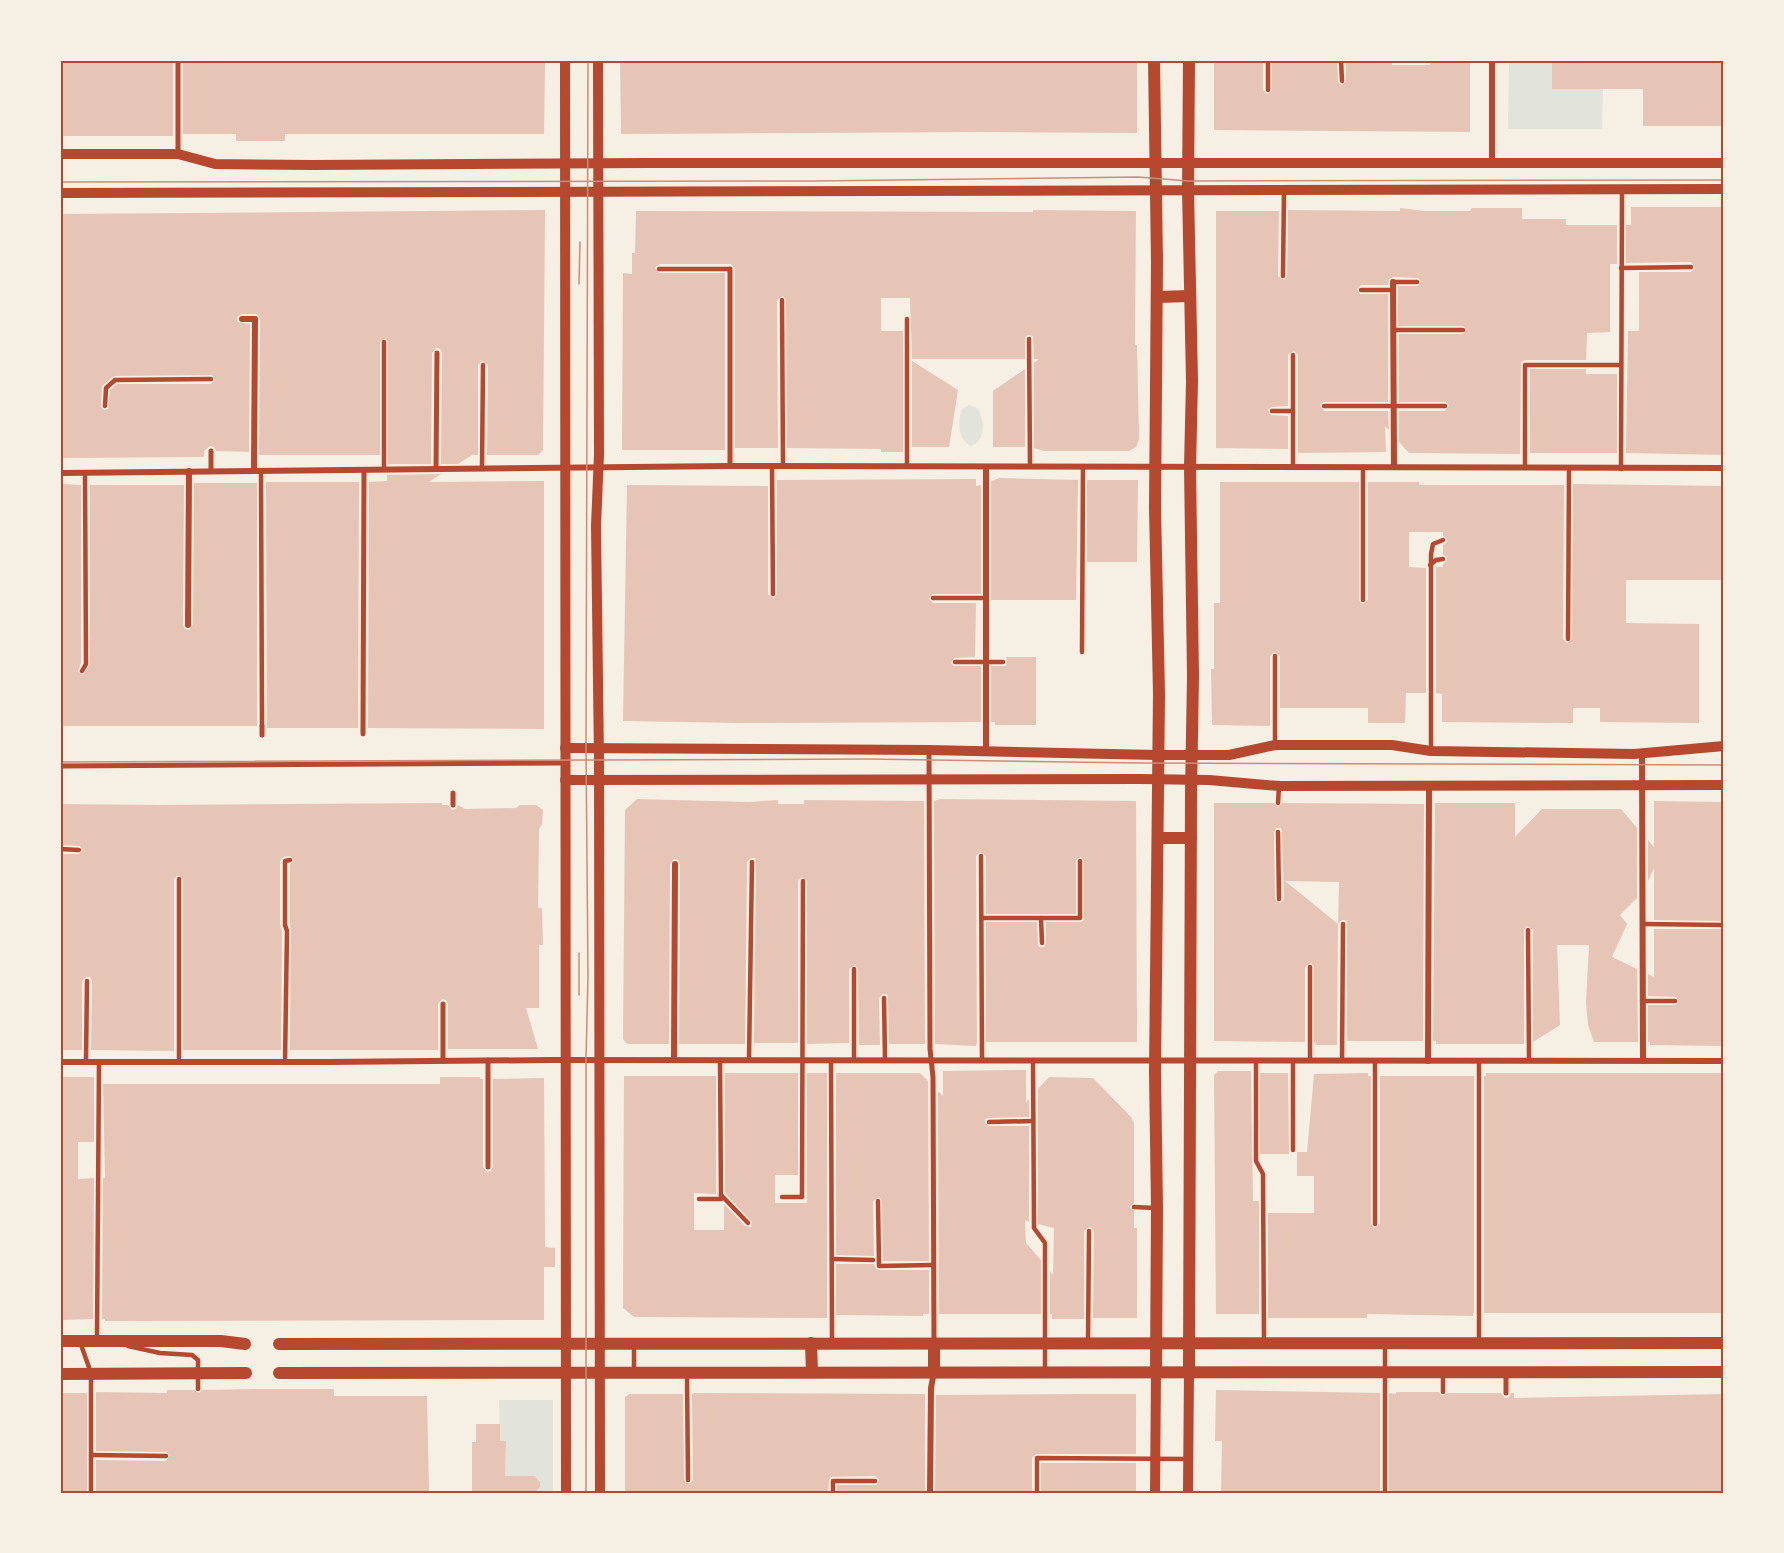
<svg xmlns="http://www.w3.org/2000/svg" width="1784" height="1553" viewBox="0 0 1784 1553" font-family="Montserrat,sans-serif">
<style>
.green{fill:#e2e4dc}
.building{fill:#e6c5b7;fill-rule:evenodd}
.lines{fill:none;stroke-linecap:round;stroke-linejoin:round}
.service{stroke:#b5482f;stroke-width:4.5}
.pedestrian{stroke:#b5482f;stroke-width:5}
.minor{stroke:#b5482f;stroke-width:6}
.tertiary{stroke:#b5482f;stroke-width:10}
.secondary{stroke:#b5482f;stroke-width:12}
.tram{stroke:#cf8b77;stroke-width:1.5}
.neatline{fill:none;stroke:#b5482f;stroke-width:2}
</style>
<rect width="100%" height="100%" fill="#f6efe4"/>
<!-- green -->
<g class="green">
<path d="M1509,60H1552V89H1603L1602,129H1508Z"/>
<path d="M969,405L977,408C985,419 986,441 971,446C958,440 957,421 962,409Z"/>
<path d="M499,1400H553V1493H535L540,1487V1482L535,1476H505L506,1441H500Z"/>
</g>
<!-- building -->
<g class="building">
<rect x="60" y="60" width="113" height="76"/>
<path d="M183,60H545L544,134H285V141H236V134H183Z"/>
<path d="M620,60H1137V133L980,132L621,134Z"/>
<path d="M1214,60H1263V90L1267,94L1272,91V60H1337L1338,82L1342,85L1346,81V60H1392V65H1430V60H1470V132L1214,130Z"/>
<path d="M1552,60H1723L1722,126H1643V89H1552Z"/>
<path d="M1631,207H1724V455L1626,453L1628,331H1639V272H1691L1695,268L1691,262L1626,263V225H1631Z"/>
<path d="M1400,208L1425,211H1471V208H1522V219H1566V225H1617V264H1610V332L1587,333L1586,360H1525L1521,362L1520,454L1409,453L1399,442V411H1445L1449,405L1445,402H1399V334H1463L1467,329L1463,326H1398V286H1418L1421,281L1418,278L1394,277L1389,279L1388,285H1361L1357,289L1360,294H1388V402H1324L1320,405L1324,411H1388L1389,430L1385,426L1386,452L1298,453V355L1294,351L1288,355V406L1271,407L1268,410L1271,415L1288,416V449L1216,448V211H1279L1278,276L1284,280L1287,276L1288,210L1400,211Z"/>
<path d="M545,210L543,450L538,455H487L488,365L482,361L478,365V455H472L458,464H441L442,353L440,349L436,348L432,353L431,464H388V342L385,338L380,342V455H259L260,319L257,314H242L237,317L238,322L250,324L249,452L216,451L214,447L210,446L204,451V457L60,458V214ZM212,375L215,380L211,384H117L110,390L108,409L104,410L101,407L102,386L114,376Z"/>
<path d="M1033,210L1136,211L1135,345H1137L1139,439L1136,447L1129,451H1044L1034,448V363L1039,359H1034L1033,336L1028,335L1025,337V359H912L910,298H881V331H903V452H881V449L787,448L786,300L783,296L777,300L778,448H735V269L731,264H659L655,268L659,273H725V450H622L623,273L632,274V253H635L636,211L1033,212Z"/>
<path d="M912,361L958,390L949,447H912Z"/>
<path d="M1025,369V447H993V391Z"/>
<path d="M1530,369H1586V374H1617V453H1530Z"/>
<path d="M441,474L429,482L544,481V729L368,728L369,482L387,481V475Z"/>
<path d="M1000,478L1078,480L1076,600H991V481Z"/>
<path d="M976,479V486L981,485V594H933L929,599L933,603H976L975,657L954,658L951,663L954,666H981V722L739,723L623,721L627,485L768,486V594L774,598L777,594V480Z"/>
<path d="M1087,480H1138L1137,562H1087Z"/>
<path d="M266,482H359L358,728H267Z"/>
<path d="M1220,482H1359V600L1362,604L1368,600V482H1419V485H1564L1563,639L1567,643L1572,639L1573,484L1724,486V580H1626V623L1699,624V723L1600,722V708H1573V723L1442,722V694L1436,693V567H1443V564L1447,561V557L1443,555V545L1447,542V539L1443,536V532H1409V567L1426,568V693H1406L1405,723H1368V708H1280V656L1274,652L1270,656V726L1212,725L1211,669H1214V603H1220Z"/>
<path d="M194,483H257V726H60V484L81,485V663L78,672L83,675L90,664V485H184L183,625L185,629L189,630L193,625Z"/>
<path d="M1006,657H1036V725H995V722H991V666H1006L1007,661Z"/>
<path d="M637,799L749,802L778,800V804H804V800L924,801L925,1044H889L888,998L887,994H883L879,998L880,1045H859L858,969L855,965L849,969V1043L807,1044V881L802,877L798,881V1043H754L756,862L755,858H751L747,862L745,1044H679L680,864L678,860L674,859L670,864L669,1044H627L623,1039L625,810Z"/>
<path d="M940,799L1136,801L1137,1042H986V922H1037L1038,944L1039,947H1044L1046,943V922H1080L1084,920V861L1081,857L1076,860V914H986V856L980,852L976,856L977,1042L976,1046L935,1044L934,801Z"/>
<path d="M1654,801L1724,802V921L1654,920V868L1648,881V840L1654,847Z"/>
<path d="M442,803V805H448L452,810L456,809L458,805L465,809L516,808L520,805H536L543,810L542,824L539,829L538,908H542L543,945H539V1008H526L538,1049H448V1004L446,1000L442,999L438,1004V1050H290L291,931L290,924V865L294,860L290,856L283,857L280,861V925L282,932L281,1050H183V879L178,875L174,879V1051L91,1050L92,981L90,977H86L82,981V1050H60V854H79L83,850L80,846L60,845V804L158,805Z"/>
<path d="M1214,803H1274L1278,807L1282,803L1424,804L1423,1041H1347V924L1346,920H1342L1338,924L1337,1045H1316L1314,1042V967L1311,963L1305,967V1042L1214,1041ZM1276,828H1281L1282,832L1284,899L1280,903L1275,899L1274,832ZM1285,881L1339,882L1338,924Z"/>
<path d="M1435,803H1515V837L1542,809H1621L1637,828V898L1620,915L1627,924L1612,957L1637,969L1638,1042H1594L1588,1025L1586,1003L1589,945H1557L1560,1025L1533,1042V930L1527,926L1524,930V1044H1436V1041H1433Z"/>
<path d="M1654,929H1724V1046L1650,1045V1042H1648V1005H1675L1679,1002L1676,997L1648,996V974L1654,977Z"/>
<path d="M1026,1070V1103L1029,1099V1117L989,1118L985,1119V1123L989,1126H1029V1222L1025,1220L1026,1243L1041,1260V1314H939L938,1091L943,1096V1071Z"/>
<path d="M1218,1071H1251L1253,1201H1259V1314H1216L1214,1075Z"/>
<path d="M725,1073H798V1175H775V1203H807V1073H827V1318L634,1317L623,1308L624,1076H716V1194L694,1193V1230H724V1204L745,1226L751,1227L752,1222L725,1193Z"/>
<path d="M836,1073H920L928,1081L929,1261H883L882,1201L879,1197L873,1201L874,1256L836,1255Z"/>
<path d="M1260,1073H1288L1289,1154H1260Z"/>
<path d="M1368,1073V1076H1371V1224L1374,1228L1380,1224V1076H1474V1313H1473V1316L1367,1314V1318H1268V1213H1314V1176H1297V1152H1307L1314,1074Z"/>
<path d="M1486,1073H1724V1313H1484V1076H1486Z"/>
<path d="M60,1077H94V1142H78V1179L94,1178L93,1319L60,1320Z"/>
<path d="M440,1077H480V1079H483V1167L487,1172L491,1171L493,1167V1079L544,1078L545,1247L555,1248V1267H544V1320L105,1321V1319H102L103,1178H105L103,1084H440Z"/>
<path d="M1049,1077L1093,1078L1131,1117L1134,1123V1203L1130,1207L1134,1211V1228H1137V1318H1093L1094,1231L1090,1227L1084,1231V1318L1083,1319H1052V1314H1050V1271L1053,1275L1054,1228L1038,1224V1089Z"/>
<path d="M836,1264H874L876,1269L879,1270H929V1314H923V1316L836,1315Z"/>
<path d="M259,1389H334V1396H427L429,1493H96V1460L166,1461L170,1455L166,1452L96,1451V1392L167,1393V1390H194L199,1393L202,1390Z"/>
<path d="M1216,1390L1380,1393V1493H1221L1222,1441H1215Z"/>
<path d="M1396,1392H1439L1442,1396L1447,1393H1501L1505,1398L1509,1397L1511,1393H1514V1398L1724,1394V1493H1389V1393L1396,1394Z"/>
<rect x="60" y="1393" width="27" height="100"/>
<path d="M694,1393L925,1394V1493H837V1485H877L879,1480L875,1476L831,1477L829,1480L828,1493H625V1397L630,1394H683L684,1480L689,1484L693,1480L692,1394Z"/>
<path d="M1078,1394H1136V1454H1036L1032,1458V1493H935L936,1395Z"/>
<path d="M476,1424H500V1441H506L505,1476H535L540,1482V1487L535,1493H472V1442H476Z"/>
<rect x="1041" y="1463" width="95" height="30"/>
</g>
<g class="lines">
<!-- service -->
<g class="service">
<path d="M1268,60V90"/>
<path d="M1341,60L1342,81"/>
<path d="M1621,268L1691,267"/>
<path d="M659,269H730"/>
<path d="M1283,276L1284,190"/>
<path d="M1393,282H1417"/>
<path d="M1361,290H1393"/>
<path d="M782,300L783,466"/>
<path d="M907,319V466"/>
<path d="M1393,330H1463"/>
<path d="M1029,339L1030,466"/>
<path d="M1293,355V467"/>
<path d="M105,406L106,388L115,380L211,379"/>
<path d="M1324,406H1445"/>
<path d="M1272,411H1293"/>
<path d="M772,466L773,594"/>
<path d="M1363,467V600"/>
<path d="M1525,468V365H1621"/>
<path d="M482,469L483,365"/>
<path d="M1621,469L1622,190"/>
<path d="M384,470V342"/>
<path d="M261,471L262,726"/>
<path d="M1430,565L1436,560L1443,559"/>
<path d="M933,598H986"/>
<path d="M1568,639L1569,468"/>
<path d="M1082,652L1083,466"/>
<path d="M955,662H1003"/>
<path d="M82,671L86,664L85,473"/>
<path d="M1275,744V656"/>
<path d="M1431,751V554L1433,544L1443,540"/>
<path d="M1278,803L1279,786"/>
<path d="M1278,832L1279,899"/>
<path d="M60,849L79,850"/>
<path d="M981,856L982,1060"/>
<path d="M982,918H1080V861"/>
<path d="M1041,918L1042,943"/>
<path d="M1643,924L1724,925"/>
<path d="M1528,930L1529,1060"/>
<path d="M884,998L885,1060"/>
<path d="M1642,1001H1675"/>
<path d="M749,1060L752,862"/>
<path d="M831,1060L832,1342"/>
<path d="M854,1060V969"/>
<path d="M1033,1060L1034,1228L1045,1243V1371"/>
<path d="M1310,1060V967"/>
<path d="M1256,1061V1161L1263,1174L1264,1343"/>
<path d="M1293,1061V1150"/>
<path d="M1342,1061L1343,924"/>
<path d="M86,1062L87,981"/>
<path d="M179,1062V879"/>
<path d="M285,1062L287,931L285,925V861L290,860"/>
<path d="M989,1122L1033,1121"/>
<path d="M721,1195L748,1223"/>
<path d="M782,1197H802L803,881"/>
<path d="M699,1199H721L720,1060"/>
<path d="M878,1201L879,1266L933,1265"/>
<path d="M1134,1207L1155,1208"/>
<path d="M1375,1224V1061"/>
<path d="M832,1259L873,1260"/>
<path d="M97,1338L99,1062"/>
<path d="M80,1342L91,1373V1493"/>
<path d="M1088,1342L1089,1231"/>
<path d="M1479,1343V1061"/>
<path d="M1385,1345V1493"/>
<path d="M128,1346L160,1353L192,1355L198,1360V1389"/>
<path d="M634,1372V1345"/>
<path d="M687,1375L688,1480"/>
<path d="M1443,1392V1374"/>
<path d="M91,1455L166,1456"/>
<path d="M833,1493V1481H875"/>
<path d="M1037,1493V1458L1188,1459"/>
</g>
<!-- pedestrian -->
<g class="pedestrian">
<path d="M178,60V154"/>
<path d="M730,269V466"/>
<path d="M436,469L437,353"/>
<path d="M211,470V451"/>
<path d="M363,734L364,470"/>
<path d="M262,735V726"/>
<path d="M929,750L930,1049L933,1077L934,1342"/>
<path d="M60,766L565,763"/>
<path d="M453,793V805"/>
<path d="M443,1004V1061"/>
<path d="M488,1167V1060"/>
<path d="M1506,1393V1373"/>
</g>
<!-- minor -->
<g class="minor">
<path d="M1492,163V60"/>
<path d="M1393,282L1394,467"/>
<path d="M242,319H255L254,471"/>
<path d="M60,473L730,466L1724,468"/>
<path d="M188,625L189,471"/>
<path d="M986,751V467"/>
<path d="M1642,753L1643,1061"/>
<path d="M674,1060L675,864"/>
<path d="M1428,1061L1429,786"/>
<path d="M60,1062H327L551,1060L1724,1061"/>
<path d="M930,1493L931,1388L934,1372"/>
</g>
<!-- tertiary -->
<g class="tertiary">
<path d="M565,60L566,1493"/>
<path d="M598,60L599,454L596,526L599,760L600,1493"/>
<path d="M60,154H178L215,164L312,165L649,163H1724"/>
<path d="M60,193L1724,189"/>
<path d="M565,748L929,750L1157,755H1229L1275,745H1392L1431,751L1634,754L1724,746"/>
<path d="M565,780L1139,779L1209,780L1279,786L1724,785"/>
<path d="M1155,1493L1156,1371"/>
<path d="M1188,1493L1189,1371"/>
</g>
<!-- secondary -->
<g class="secondary">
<path d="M1154,60L1157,261L1155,508L1159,694L1155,1072L1157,1208L1156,1371"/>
<path d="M1157,297L1190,296"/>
<path d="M1158,838H1191"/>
<path d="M60,1341H221L245,1344"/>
<path d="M811,1343L812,1372"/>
<path d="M934,1343V1371"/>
<path d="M279,1344L1724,1343"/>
<path d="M1189,1371L1191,794L1193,676L1190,467L1192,381L1188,190L1189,60"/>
<path d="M279,1373L1724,1372"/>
<path d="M60,1374L246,1373"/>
</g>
<!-- tram -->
<g class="tram">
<path d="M60,182L814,181L1138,177L1188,181L1724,180"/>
<path d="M579,284L580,242"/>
<path d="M60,762L868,759L1140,763L1724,765"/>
<path d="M579,995V953"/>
<path d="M586,1493V1060L588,976L586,748L588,60"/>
</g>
</g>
<!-- border -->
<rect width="1784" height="1553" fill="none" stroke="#f6efe4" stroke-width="123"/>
<rect x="62" y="62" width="1660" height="1430" class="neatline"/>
</svg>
